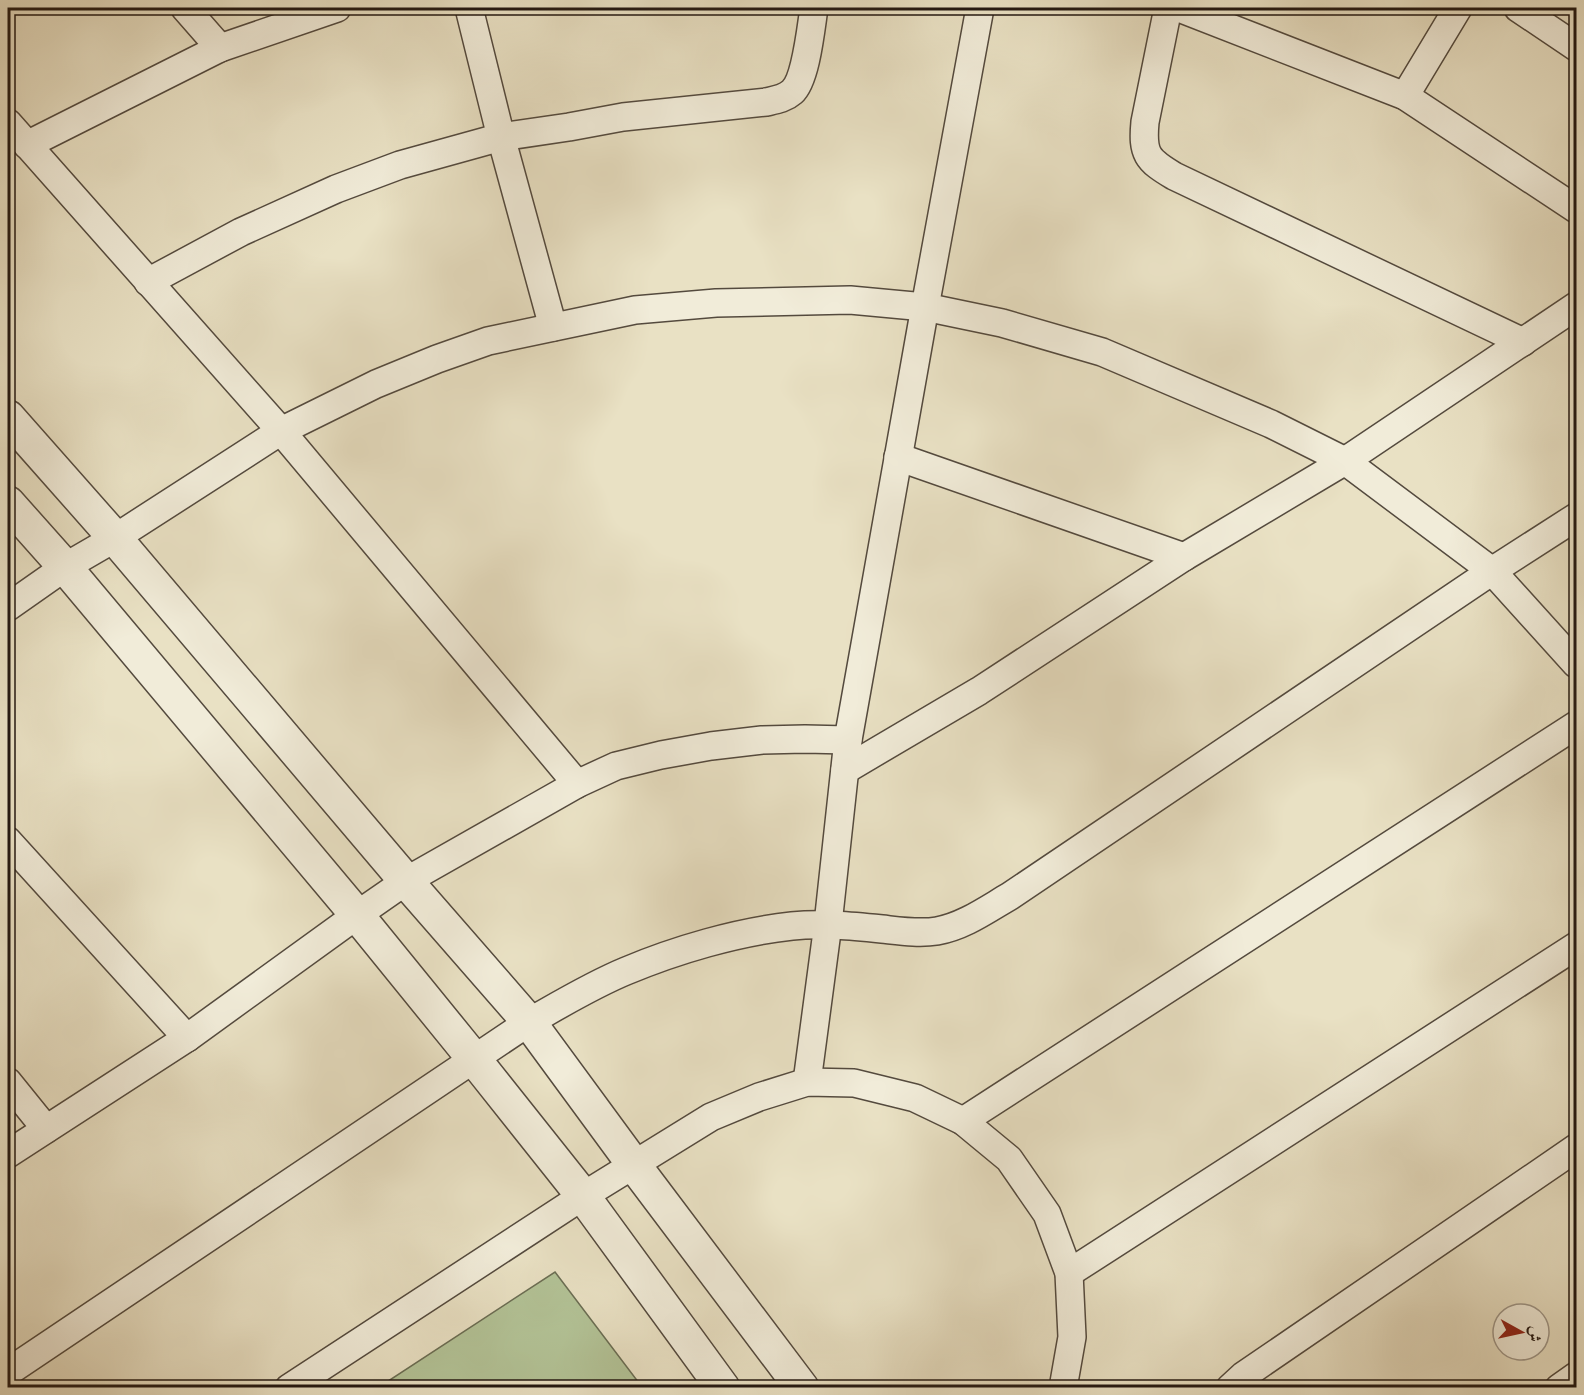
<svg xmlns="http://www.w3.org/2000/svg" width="1584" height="1395" viewBox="0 0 1584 1395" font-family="'Libre Caslon Text',Amiri,serif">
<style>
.green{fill:#b3c397;stroke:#6b6e54;stroke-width:1.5}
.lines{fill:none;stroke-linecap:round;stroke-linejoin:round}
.minor-casing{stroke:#544a3e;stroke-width:30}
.tertiary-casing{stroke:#544a3e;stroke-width:36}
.minor{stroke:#f1ecd9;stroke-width:27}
.tertiary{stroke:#f1ecd9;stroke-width:33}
</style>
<rect width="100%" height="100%" fill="#e9e1c4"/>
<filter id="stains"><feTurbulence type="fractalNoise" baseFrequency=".00333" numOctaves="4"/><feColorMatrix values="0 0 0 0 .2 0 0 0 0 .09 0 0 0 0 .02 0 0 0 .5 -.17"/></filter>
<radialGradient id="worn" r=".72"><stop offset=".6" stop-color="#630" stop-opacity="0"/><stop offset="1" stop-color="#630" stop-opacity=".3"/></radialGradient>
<!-- green -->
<path class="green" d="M555,1272L642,1387H379Z"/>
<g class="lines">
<!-- minor casing -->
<g class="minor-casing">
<g id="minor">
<path d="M185,8L220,48"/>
<path d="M469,8L501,137L553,327"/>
<path d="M1168,8L1145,122C1142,154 1147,160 1174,176L1523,342"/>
<path d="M1179,8L1405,96L1576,209"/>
<path d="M1518,8L1576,47"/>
<path d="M1405,96L1458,8"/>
<path d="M8,123L281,431L577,784"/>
<path d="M27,145L220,48L337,8"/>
<path d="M148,282L241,232L336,189L400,165L501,137L569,127L623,117L766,102C775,100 784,99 792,92C806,80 811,27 814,8"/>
<path d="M898,457L1184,557"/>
<path d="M8,607L65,567L115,538L281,431L376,384L437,359L488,341L635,310L716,303L850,300L925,307L1002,323L1102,352L1271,424L1345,461L1492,571L1576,664"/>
<path d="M845,770L979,691L1184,557L1345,461L1576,306"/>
<path d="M8,841L187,1038"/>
<path d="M8,1082L46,1129"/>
<path d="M807,1082L828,924L848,740L925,307L980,8"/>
<path d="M963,1121L1576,725"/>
<path d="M8,1154L187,1038L357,915L406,881L577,784L616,766L661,755L711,746L762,740L805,739L848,740"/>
<path d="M1069,1273L1576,946"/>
<path d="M8,1372L529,1022C561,1004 592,985 626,971C676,950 737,932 792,926C822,923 852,926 882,929C900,931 919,934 937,931C964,926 986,910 1010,896L1492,571L1576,517"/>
<path d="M289,1388L583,1196L711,1117L759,1097L807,1082L854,1083L915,1098L963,1121L1009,1159L1047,1214L1069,1273L1072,1337L1063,1388"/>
<path d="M1230,1388L1243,1376L1576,1148"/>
<path d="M1559,1388L1576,1376"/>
</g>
</g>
<!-- tertiary casing -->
<g class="tertiary-casing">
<g id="tertiary">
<path d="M8,417L115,538L406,881L529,1022L634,1165L802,1388"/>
<path d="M8,503L65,567L357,915L474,1059L583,1196L723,1388"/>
</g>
</g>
<!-- minor -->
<use href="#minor" class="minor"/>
<!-- tertiary -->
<use href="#tertiary" class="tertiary"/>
</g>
<!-- margin -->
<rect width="1584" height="1395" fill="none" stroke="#e9e1c4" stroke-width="30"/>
<rect x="9" y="9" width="1566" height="1377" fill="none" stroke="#231812" stroke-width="3"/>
<rect x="15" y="15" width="1554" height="1365" fill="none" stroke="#231812" stroke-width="1.5"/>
<!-- north arrow -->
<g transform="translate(1521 1332) rotate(98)"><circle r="28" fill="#f1ecd9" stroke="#9f9789" stroke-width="1.5"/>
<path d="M0-4.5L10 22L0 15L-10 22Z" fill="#8f2418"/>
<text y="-9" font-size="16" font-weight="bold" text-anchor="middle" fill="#231812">ش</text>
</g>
<rect width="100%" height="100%" filter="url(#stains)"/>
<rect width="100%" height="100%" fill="url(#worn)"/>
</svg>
